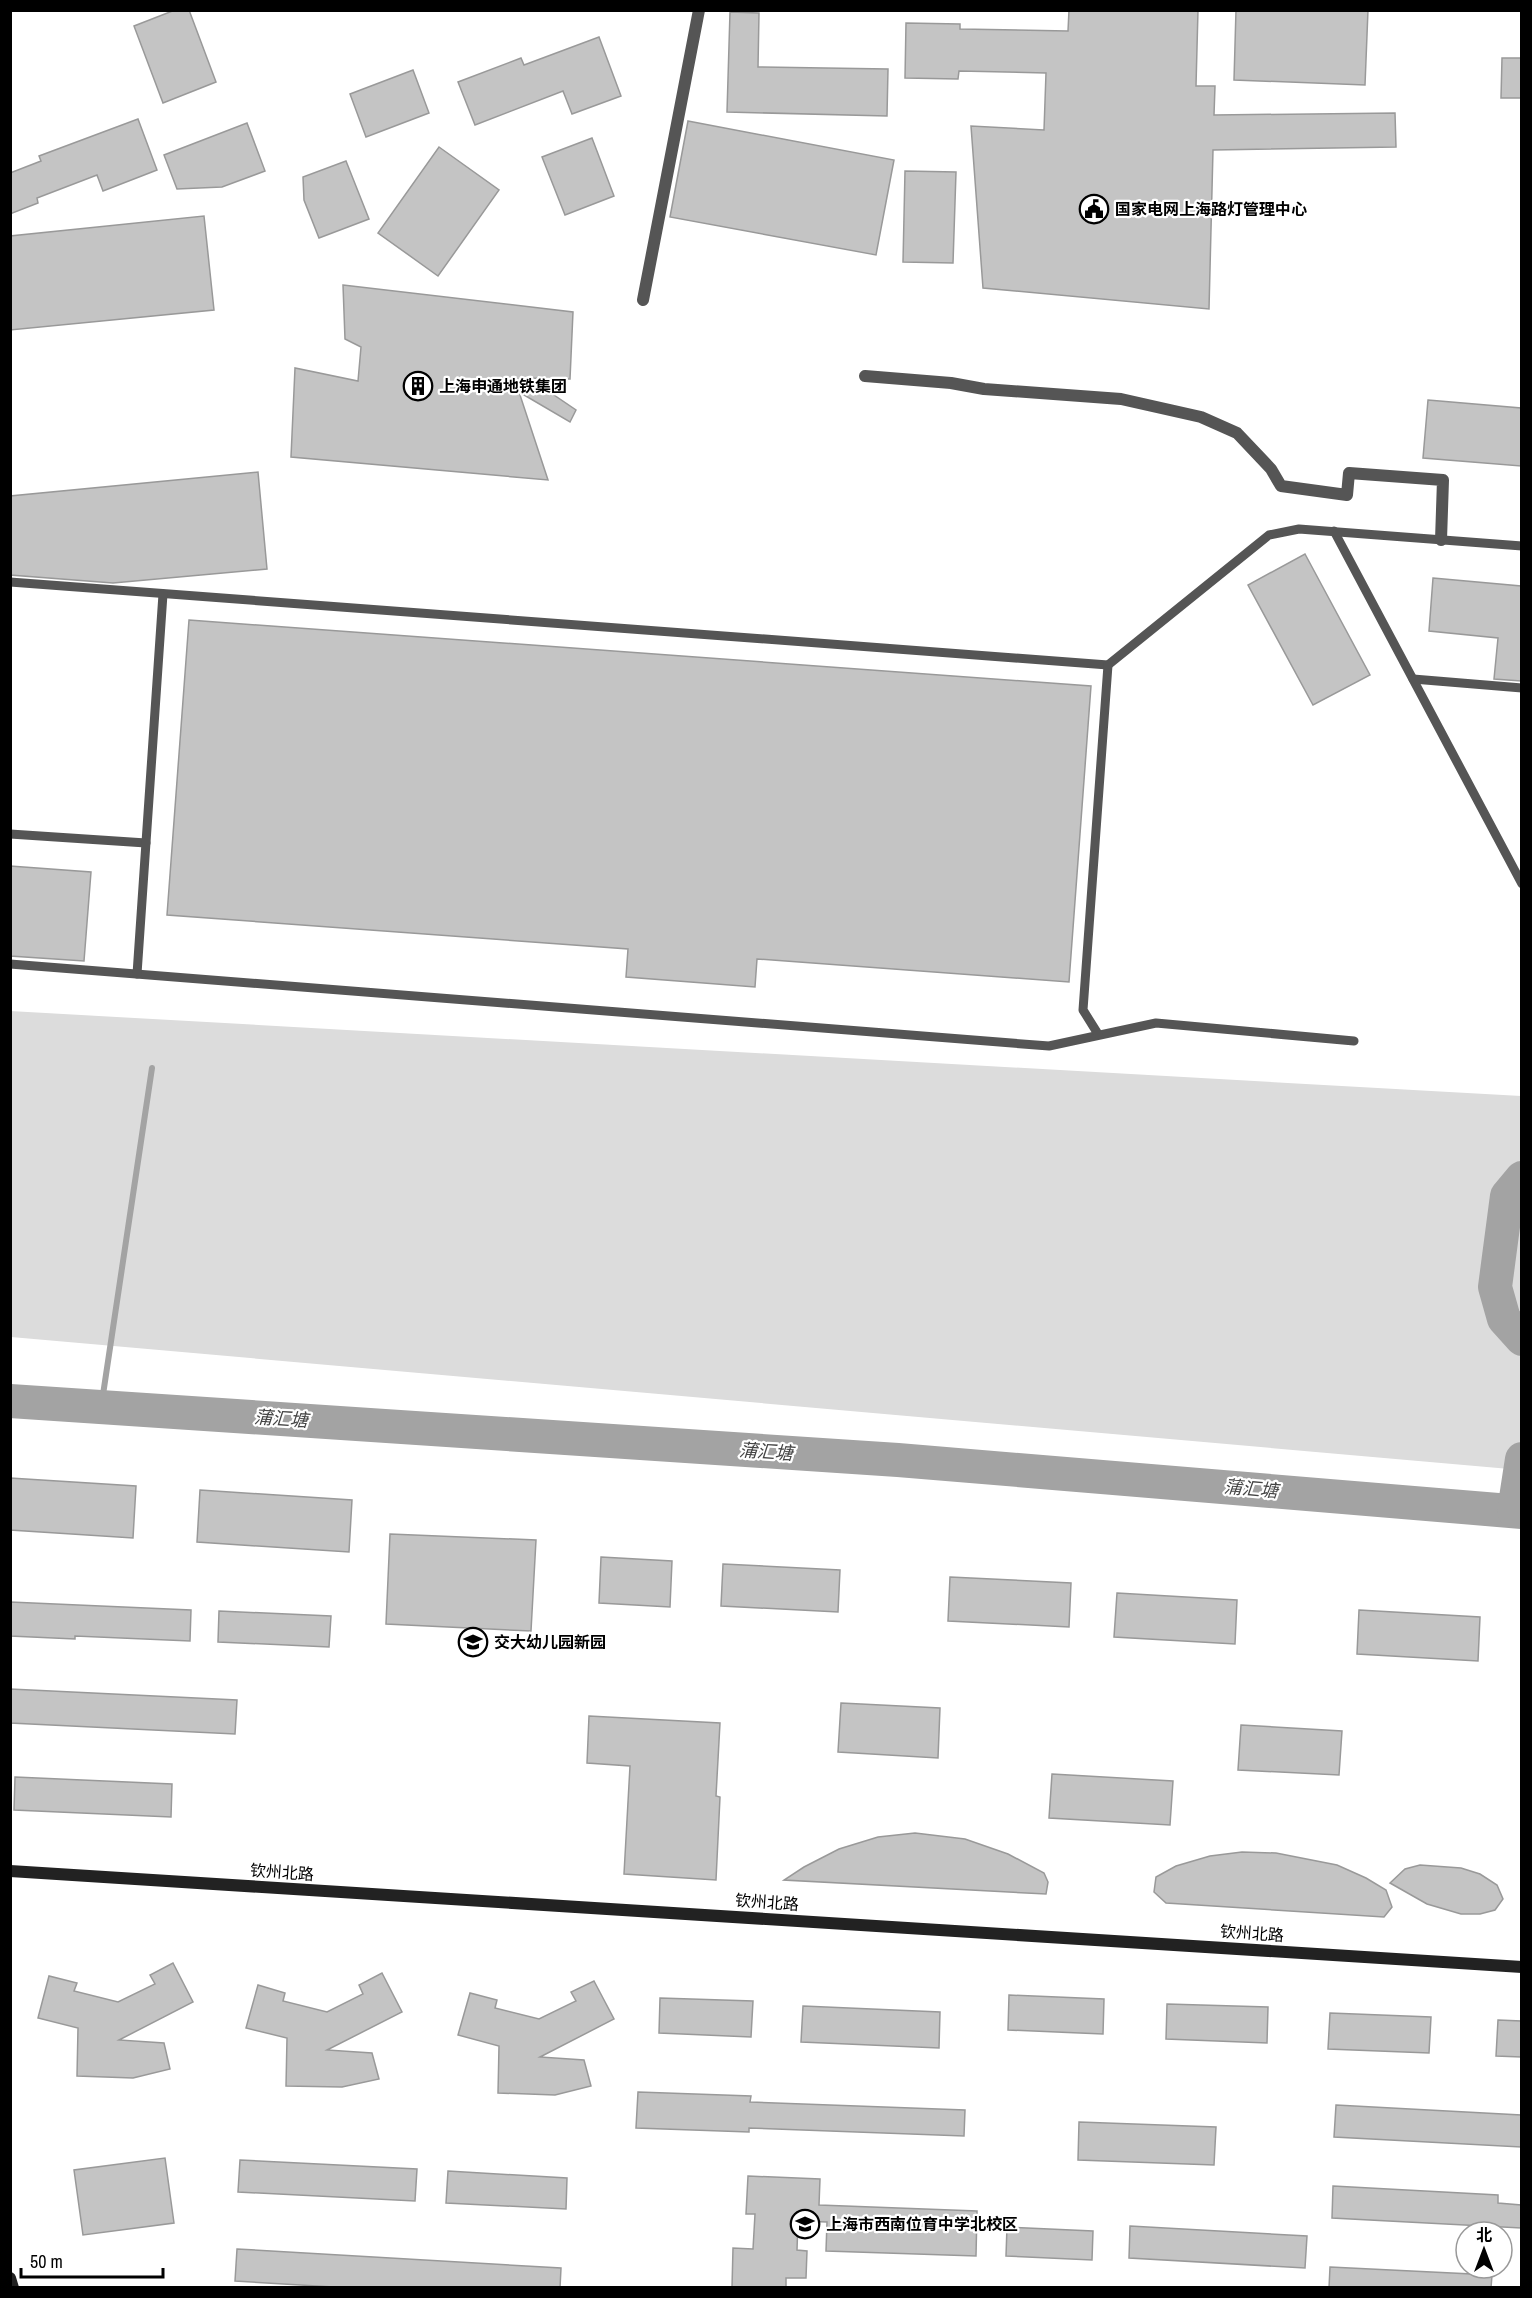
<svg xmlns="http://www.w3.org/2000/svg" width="1532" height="2298" viewBox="0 0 1532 2298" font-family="'Archivo Narrow','Noto Sans SC',sans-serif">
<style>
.green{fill:#dcdcdc}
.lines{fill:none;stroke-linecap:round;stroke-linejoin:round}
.stream{stroke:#a3a3a3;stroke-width:6}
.river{stroke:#a3a3a3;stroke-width:34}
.building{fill:#c4c4c4;stroke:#999;stroke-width:1.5}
.lane{stroke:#555;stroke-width:9}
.street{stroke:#555;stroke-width:12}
.secondary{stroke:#222;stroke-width:12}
.labels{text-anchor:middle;stroke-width:4.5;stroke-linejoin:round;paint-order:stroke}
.poi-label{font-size:16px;font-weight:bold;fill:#000;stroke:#fff;text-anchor:start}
.street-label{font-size:16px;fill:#000;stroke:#fff}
.water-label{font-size:18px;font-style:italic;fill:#444;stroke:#fff}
</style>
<rect width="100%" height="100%" fill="#fff"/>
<!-- green -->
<path class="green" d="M10,1011L1521,1096V1470L11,1337Z"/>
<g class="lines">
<!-- stream -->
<path class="stream" d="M101,1408L152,1068"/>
<!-- river -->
<g class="river">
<path d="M1522,1178L1507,1196L1495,1287L1504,1319L1522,1339"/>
<path d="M10,1401L898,1460L1522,1512"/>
<path d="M1514,1511L1522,1459"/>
</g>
</g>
<!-- building -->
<g class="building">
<path d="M175,10H189L216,82L163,103L134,26Z"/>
<path d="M1069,10H1198L1196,86H1215L1214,115L1395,113L1396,147L1213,150L1209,309L983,288L971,126L1044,130L1046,73L959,71L958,79L905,78L906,23L960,24V29L1068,31Z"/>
<path d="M1236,10H1368L1365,85L1234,80Z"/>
<path d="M730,12L759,13L758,67L888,69L887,116L727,112Z"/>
<path d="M599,37L621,96L572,114L563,91L475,125L458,82L521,58L524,65Z"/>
<path d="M1502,58H1521V98H1501Z"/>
<path d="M413,70L429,113L366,137L350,94Z"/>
<path d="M138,119L157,170L103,191L97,175L37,198L38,203L10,214V173L41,161L39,156Z"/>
<path d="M688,121L894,160L876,255L670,217Z"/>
<path d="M247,123L265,171L222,187L177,189L164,155Z"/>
<path d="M592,138L614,196L565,215L542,157Z"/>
<path d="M439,147L499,190L438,276L378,233Z"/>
<path d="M346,161L369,219L319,238L304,200L303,177Z"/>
<path d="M905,171L956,172L953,263L903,262Z"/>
<path d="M204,216L214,310L10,330V236Z"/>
<path d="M343,285L573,312L570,379L529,378L576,410L570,422L519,392L548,480L291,457L295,368L358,381L361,347L345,339Z"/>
<path d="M1428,400L1521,408V466L1423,458Z"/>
<path d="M258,472L267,569L113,583L10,575V496Z"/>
<path d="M1305,554L1370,675L1313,705L1248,585Z"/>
<path d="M1433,578L1521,586V681L1494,679L1498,638L1429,631Z"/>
<path d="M189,620L1091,686L1069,982L757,959L755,987L626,977L628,949L167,915Z"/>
<path d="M10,866L91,872L84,961L10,956Z"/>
<path d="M10,1478L136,1486L133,1538L10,1530Z"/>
<path d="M200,1490L352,1500L349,1552L197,1542Z"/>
<path d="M390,1534L536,1540L531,1631L386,1624Z"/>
<path d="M601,1557L672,1561L670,1607L599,1603Z"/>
<path d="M723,1564L840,1570L838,1612L721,1606Z"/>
<path d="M950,1577L1071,1583L1069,1627L948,1621Z"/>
<path d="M1117,1593L1237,1600L1235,1644L1114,1637Z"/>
<path d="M10,1602L191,1610L190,1641L75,1636V1639L10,1636Z"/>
<path d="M1359,1610L1480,1617L1478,1661L1357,1654Z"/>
<path d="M219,1611L331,1616L329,1647L218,1642Z"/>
<path d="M10,1689L237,1700L235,1734L10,1723Z"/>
<path d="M841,1703L940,1708L938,1758L838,1752Z"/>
<path d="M589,1716L720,1723L716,1796L720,1797L716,1880L624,1874L630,1766L587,1763Z"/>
<path d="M1241,1725L1342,1731L1339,1775L1238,1770Z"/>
<path d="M1052,1774L1173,1781L1170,1825L1049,1818Z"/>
<path d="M15,1777L172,1784L171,1817L14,1810Z"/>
<path d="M915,1833L965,1839L1008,1854L1044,1873L1048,1882L1046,1894L784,1880L804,1867L839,1849L878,1837Z"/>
<path d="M1242,1852L1276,1853L1337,1865L1366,1878L1386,1890L1392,1907L1384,1917L1166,1903L1154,1892L1156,1877L1176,1866L1210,1856Z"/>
<path d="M1420,1865L1461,1868L1480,1874L1497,1885L1503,1899L1495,1910L1480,1914H1461L1427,1904L1390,1883L1405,1869Z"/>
<path d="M173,1963L193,2002L119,2040L164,2043L170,2069L133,2078L77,2076L78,2028L38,2018L49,1976L77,1983L74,1991L118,2002L155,1984L150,1975Z"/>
<path d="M382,1973L402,2012L327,2050L372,2053L379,2079L342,2087L286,2086L287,2038L246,2028L258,1985L285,1993L283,2001L327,2012L363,1994L359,1985Z"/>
<path d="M594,1981L614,2019L540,2057L584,2060L591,2086L555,2095L498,2093L499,2046L458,2035L470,1993L497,2000L495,2008L539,2019L576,2001L571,1992Z"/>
<path d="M1009,1995L1104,1999L1103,2034L1008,2030Z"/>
<path d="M660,1998L753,2001L751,2037L659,2033Z"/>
<path d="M1167,2004L1268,2007L1267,2043L1166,2039Z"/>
<path d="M803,2006L940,2012L939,2048L801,2042Z"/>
<path d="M1330,2013L1431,2017L1429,2053L1328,2049Z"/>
<path d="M1498,2020L1521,2021V2057L1496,2056Z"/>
<path d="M638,2092L751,2096L750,2102L965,2110L964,2136L749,2128V2132L636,2128Z"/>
<path d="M1336,2105L1521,2115V2147L1334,2137Z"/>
<path d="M1079,2122L1216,2127L1214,2165L1078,2160Z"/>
<path d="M165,2158L174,2223L83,2235L74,2170Z"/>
<path d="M240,2160L417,2169L415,2201L238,2192Z"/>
<path d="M448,2171L567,2178L566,2209L446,2203Z"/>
<path d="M748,2176L820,2179L819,2205L977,2211L976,2256L826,2251L827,2222L798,2221L797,2250L807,2251L806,2278H786V2288H732L733,2248L753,2249L755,2214H746Z"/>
<path d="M1333,2186L1498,2195V2203L1521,2205V2228L1332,2218Z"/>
<path d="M1130,2226L1307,2236L1305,2268L1129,2258Z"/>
<path d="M1007,2227L1093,2231L1092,2260L1006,2256Z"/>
<path d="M237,2249L561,2268L560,2288H350L235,2281Z"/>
<path d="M1330,2267L1492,2275L1491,2288H1329Z"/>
</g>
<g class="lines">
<!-- lane -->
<g class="lane">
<path d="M1334,531L1522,884"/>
<path d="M10,582L1108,665L1269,535L1299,529L1522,546"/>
<path d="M1413,679L1522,688"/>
<path d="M10,834L146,843"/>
<path d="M10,964L1049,1046L1156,1023L1354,1041"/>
<path d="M137,974L163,594"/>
<path d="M1098,1034L1083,1010L1108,665"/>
</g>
<!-- street -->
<g class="street">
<path d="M643,300L699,10"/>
<path d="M865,376L951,383L984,389L1121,399L1201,417L1237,433L1271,469L1281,486L1347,495L1349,473L1443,480L1441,540"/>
</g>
<!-- secondary -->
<g class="secondary">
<path d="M10,1871L1522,1967"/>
<path d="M10,2278L13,2288"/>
</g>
</g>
<!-- icons -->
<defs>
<g id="civic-ring" transform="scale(1.5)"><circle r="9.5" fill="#fff" stroke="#000" stroke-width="1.5"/><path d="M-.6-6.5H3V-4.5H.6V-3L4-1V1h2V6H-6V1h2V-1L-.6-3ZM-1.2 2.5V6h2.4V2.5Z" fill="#000"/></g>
<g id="building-ring" transform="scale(1.5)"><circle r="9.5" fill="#fff" stroke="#000" stroke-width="1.5"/><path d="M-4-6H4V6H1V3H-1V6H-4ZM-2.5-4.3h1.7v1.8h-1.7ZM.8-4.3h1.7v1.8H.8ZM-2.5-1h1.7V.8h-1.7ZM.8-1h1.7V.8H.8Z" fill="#000"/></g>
<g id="school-ring" transform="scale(1.5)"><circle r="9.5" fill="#fff" stroke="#000" stroke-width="1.5"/><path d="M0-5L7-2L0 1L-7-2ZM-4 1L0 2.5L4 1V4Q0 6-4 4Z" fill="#000"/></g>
</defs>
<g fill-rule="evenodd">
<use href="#civic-ring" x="1094" y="209"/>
<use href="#building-ring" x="418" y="386"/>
<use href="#school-ring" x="473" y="1642"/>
<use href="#school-ring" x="805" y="2224"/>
</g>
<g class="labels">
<!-- poi labels -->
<g class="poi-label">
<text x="1115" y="215">国家电网上海路灯管理中心</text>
<text x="439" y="392">上海申通地铁集团</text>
<text x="494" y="1648">交大幼儿园新园</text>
<text x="826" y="2230">上海市西南位育中学北校区</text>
</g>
<!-- street labels -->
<g class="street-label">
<text transform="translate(282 1872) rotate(4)" y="6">钦州北路</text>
<text transform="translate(767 1902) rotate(4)" y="6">钦州北路</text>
<text transform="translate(1252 1933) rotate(4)" y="6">钦州北路</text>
</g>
<!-- water labels -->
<g class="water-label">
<text transform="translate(281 1419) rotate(4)" y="6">蒲汇塘</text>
<text transform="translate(766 1452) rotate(4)" y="6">蒲汇塘</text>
<text transform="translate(1251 1489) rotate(5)" y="6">蒲汇塘</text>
</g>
</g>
<!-- border -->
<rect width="1532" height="2298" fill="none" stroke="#000000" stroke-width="24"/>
<!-- north arrow -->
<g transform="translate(1484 2250)"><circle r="28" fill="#ffffff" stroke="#999999" stroke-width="1.5"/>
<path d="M0-4.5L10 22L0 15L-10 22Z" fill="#000000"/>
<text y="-9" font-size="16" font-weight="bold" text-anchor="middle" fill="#000000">北</text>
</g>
<!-- scale -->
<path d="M21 2268v9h142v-9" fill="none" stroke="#000000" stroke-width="3"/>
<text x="30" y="2268" font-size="18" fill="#000000" stroke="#ffffff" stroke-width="4.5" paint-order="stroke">50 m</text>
</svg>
